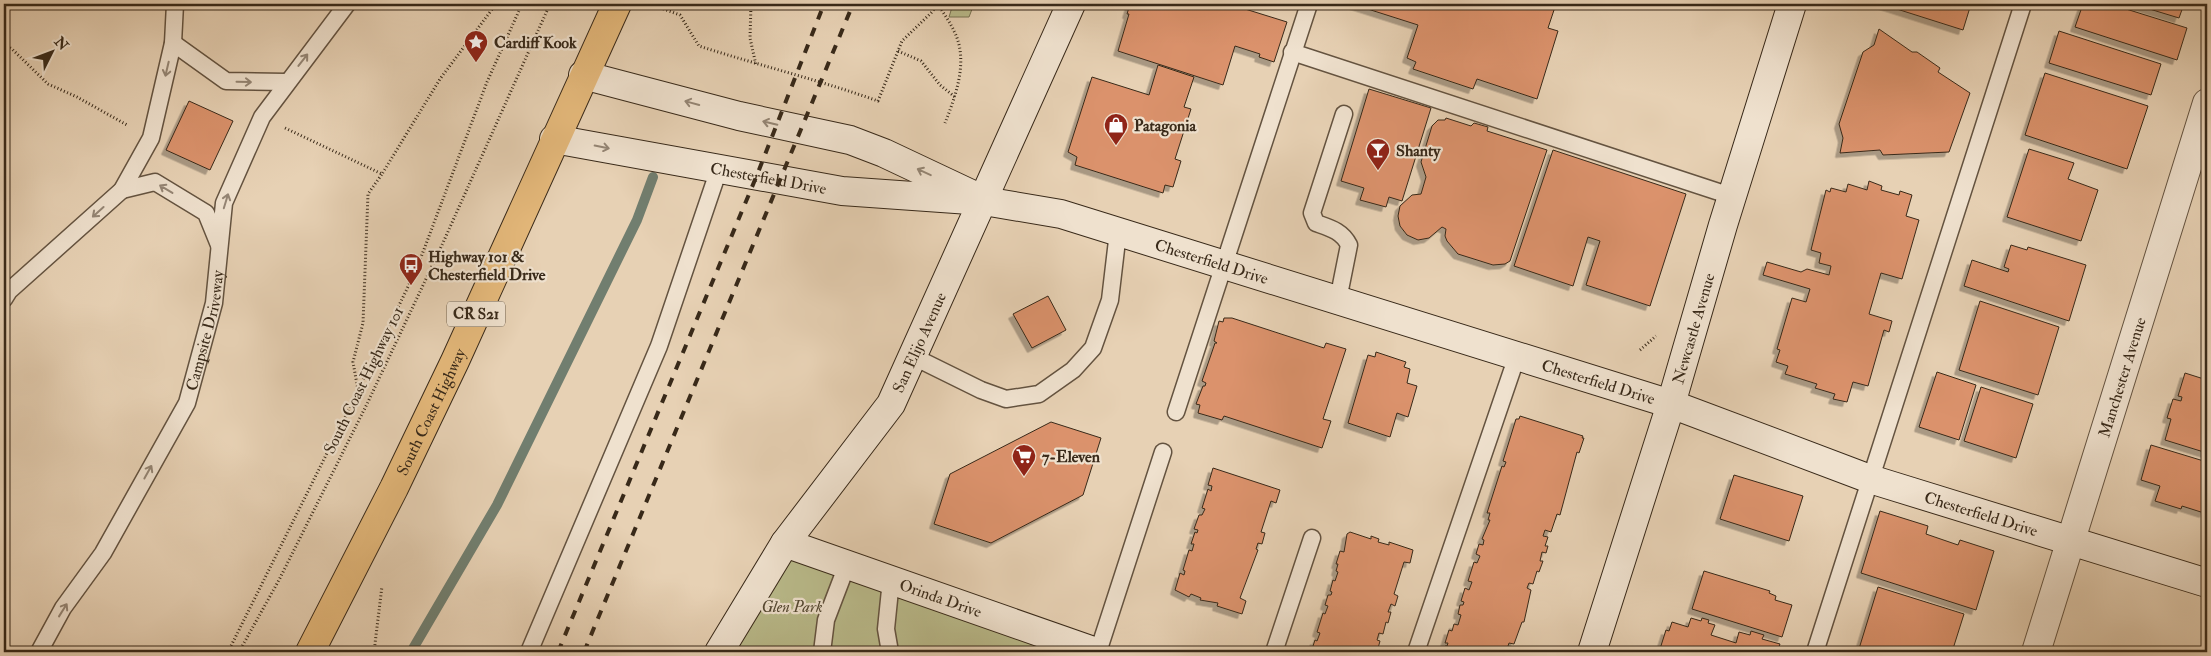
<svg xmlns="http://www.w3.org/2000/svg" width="2211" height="656" viewBox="0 0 2211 656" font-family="'IM FELL Double Pica',serif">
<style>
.green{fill:#b9ba8a;stroke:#787252}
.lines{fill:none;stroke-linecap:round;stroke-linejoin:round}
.stream{stroke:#717e6f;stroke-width:10}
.building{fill:#db926c;stroke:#382919;filter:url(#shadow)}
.lane-casing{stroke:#645340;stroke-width:19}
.street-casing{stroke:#645340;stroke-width:30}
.secondary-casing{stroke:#382919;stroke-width:30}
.primary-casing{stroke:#382919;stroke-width:30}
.path{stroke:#382919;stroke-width:3;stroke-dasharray:1 2.5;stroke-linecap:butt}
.lane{stroke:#efe1ce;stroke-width:16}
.street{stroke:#efe1ce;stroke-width:28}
.secondary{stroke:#efe1ce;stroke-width:28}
.primary{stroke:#e4b87a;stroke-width:28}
.rail{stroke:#382919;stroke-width:4;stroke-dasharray:9 9;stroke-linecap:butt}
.oneway{stroke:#948574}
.labels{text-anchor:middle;stroke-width:4.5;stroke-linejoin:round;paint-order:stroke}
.shield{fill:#efe1ce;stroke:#6f604f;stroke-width:1}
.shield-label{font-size:15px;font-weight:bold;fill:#382919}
.poi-label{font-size:16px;font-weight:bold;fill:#382919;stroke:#efe1ce;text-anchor:start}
.street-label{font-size:16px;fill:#382919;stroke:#efe1ce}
.park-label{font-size:16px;font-style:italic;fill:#524630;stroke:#efe1ce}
</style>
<defs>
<filter id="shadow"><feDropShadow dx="-4.5" dy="4.5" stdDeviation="0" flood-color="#0004"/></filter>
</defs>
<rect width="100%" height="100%" fill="#e7d1b4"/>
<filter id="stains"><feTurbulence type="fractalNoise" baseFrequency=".004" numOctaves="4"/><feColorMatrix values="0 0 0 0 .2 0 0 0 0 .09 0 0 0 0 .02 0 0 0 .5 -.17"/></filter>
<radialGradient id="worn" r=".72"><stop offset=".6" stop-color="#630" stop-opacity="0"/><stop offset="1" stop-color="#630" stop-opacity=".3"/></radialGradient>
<!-- green -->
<g class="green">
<path d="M953,4H974L969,17H949Z"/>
<path d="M769,550L1101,652H707Z"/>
</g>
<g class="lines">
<!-- stream -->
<path class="stream" d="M411,652L497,505L637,220L653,177"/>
</g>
<!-- building -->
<g class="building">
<path d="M1130,4H1229L1287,22L1274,62L1259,57L1260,54L1235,46L1223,85L1118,51L1129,14H1127Z"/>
<path d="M1352,4H1556L1548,28L1558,31L1537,99L1477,79L1473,89L1413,69L1416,62L1407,58L1418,25Z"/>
<path d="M1881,4H1971L1963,30Z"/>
<path d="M2083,4H2110L2187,28L2177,60L2075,27Z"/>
<path d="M2133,4H2184L2179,18Z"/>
<path d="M1879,29L1912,52H1917L1940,68L1938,72L1970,93L1949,152L1883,155L1880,150L1840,153L1843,138L1839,124L1863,52L1874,45Z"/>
<path d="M2059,31L2161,64L2151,95L2049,63Z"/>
<path d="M1158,65L1194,77L1184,107L1191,109L1175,159L1181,161L1173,187L1165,185L1163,193L1075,165L1077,157L1068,152L1092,77L1149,95Z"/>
<path d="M2045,73L2148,106L2127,169L2025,135Z"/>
<path d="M1369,89L1431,108L1402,201L1389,197L1386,207L1360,200L1364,188L1341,181Z"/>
<path d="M189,101L233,121L210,170L166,150Z"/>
<path d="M1446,118L1471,126L1474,123L1488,127L1487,131L1547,150L1510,261L1505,264L1493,265L1458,254L1447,241L1445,236L1446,229L1442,227L1429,238L1418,240L1407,235L1400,226L1398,216L1400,206L1412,195L1421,194L1426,177L1421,162L1432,126L1438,120H1445Z"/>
<path d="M2029,149L2074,163L2068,179L2098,190L2081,241L2007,217Z"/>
<path d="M1553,150L1686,194L1650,306L1586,285L1600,241L1588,237L1573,286L1514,266Z"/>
<path d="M1869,181L1882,186L1881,190L1899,195L1900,191L1912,195L1906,216L1919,220L1902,279L1881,273L1869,314L1892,321L1889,332L1884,330L1868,386L1853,382L1847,402L1833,399L1835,394L1815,388L1817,384L1785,374L1788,366L1776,362L1780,350L1777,349L1792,298L1806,302L1810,289L1763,275L1767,262L1801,272L1807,269L1829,275L1831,266L1819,263L1821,253L1811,250L1826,190L1830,192L1831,188L1846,192L1848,184L1867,190Z"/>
<path d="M2011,245L2027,250L2028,247L2086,265L2069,321L1964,286L1972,260L2008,272L2009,269L2004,267Z"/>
<path d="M1048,296L1066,330L1032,348L1013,314Z"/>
<path d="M1980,301L2059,327L2038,395L1959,370Z"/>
<path d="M1224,318H1232L1324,348L1326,343L1346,349L1323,419L1331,421L1322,448L1224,416L1222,420L1198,413L1200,405L1196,404L1203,386H1205L1206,383L1202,381L1215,343H1217L1214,341L1219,321L1223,322Z"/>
<path d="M1376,352L1406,362L1404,367L1410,369L1407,383L1417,386L1408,417L1397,413L1390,437L1348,423L1368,355L1375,357Z"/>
<path d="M1937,372L1976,385L1959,440L1919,427Z"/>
<path d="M2185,373L2207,380V453L2165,440L2171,419L2167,418L2173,399L2181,401L2182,397L2178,396Z"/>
<path d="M1981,387L2033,404L2016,458L1964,441Z"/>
<path d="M1520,416L1583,436L1582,438H1584L1579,453L1577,452L1560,515L1557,514L1551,532L1545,530L1543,536L1548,537L1545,546H1548L1546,553L1542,552L1540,561H1543L1539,572L1537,571L1533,584L1529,583L1527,588L1531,590L1524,622H1522L1514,644L1509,643L1507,649L1515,652H1443L1445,646H1447L1448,643H1445L1449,630L1452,631L1454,624L1458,625L1461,615L1458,614L1460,605H1463L1464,602L1461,601L1465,588L1469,590L1472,582L1468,581L1474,562L1477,563L1480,556L1476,554L1479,544L1483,545L1484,540L1482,539L1490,520H1488L1490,513H1487L1502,466L1504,467L1506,462L1503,461L1516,419H1519Z"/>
<path d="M1051,422L1101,438L1083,495L991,543L934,524L950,474Z"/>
<path d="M2151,445L2207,462V507L2206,506L2204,513L2182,506L2181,509L2155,501L2160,486L2141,480Z"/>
<path d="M1213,468L1280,490L1276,503L1271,501L1261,532L1265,533L1262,544L1258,543L1256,549L1258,550L1240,598L1246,601L1242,614L1217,606L1218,603L1200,600L1201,598L1191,594L1189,597L1175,590L1180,573L1184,575L1185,571L1183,570L1189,550L1192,551L1194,544H1191L1195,532L1197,533L1198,530L1194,529L1199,515H1202L1205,509L1202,508L1208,489L1211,491L1212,486L1208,485Z"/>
<path d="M1734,475L1803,496L1789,541L1720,519Z"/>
<path d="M1880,511L1928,526L1926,534L1958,545L1960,540L1994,551L1976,610L1861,573Z"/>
<path d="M1350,532L1371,539V536L1379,539L1378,542L1389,545V542L1413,550L1410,563L1404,562L1394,594L1398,596L1395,606L1391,604L1388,612H1391L1388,623L1386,622L1383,634L1379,633L1377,640L1380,641L1377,652H1311L1315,640L1317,641L1320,633L1317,632L1323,613L1325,614L1328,606L1325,605L1328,595H1331L1332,592L1330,591L1333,580L1335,581L1338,572L1336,571L1338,564H1336L1340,551L1344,552L1347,534Z"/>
<path d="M1704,571L1770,591L1769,593L1776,596L1775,600L1792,605L1782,637L1692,609Z"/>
<path d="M1878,587L1964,614L1952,652H1858Z"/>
<path d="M1691,618L1701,621L1702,618L1709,620L1708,623L1715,625L1711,635L1736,643L1739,632L1750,635L1751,631L1764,635L1762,639L1780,644L1777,652H1659L1666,630L1669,631L1672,622L1688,627Z"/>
</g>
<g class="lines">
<!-- lane casing -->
<g class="lane-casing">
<g id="lane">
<path d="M173,43L226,81L286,82"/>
<path d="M1292,52L1731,196"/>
<path d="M122,190L155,182L206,213L219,245"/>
<path d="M4,299L9,291L122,190L151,138L173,43L175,4"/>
<path d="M1338,300L1349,245C1342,231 1330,228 1316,223L1312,213L1344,114"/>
<path d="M912,356L981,390L1006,399L1039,394L1073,370L1093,348L1110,300L1118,232"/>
<path d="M1176,412L1309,4"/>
<path id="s1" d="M39,652L63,608L103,553L187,403L214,303L224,203L262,117L347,4"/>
<path d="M529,652L659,346L719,169"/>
<path d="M822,652L826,620L847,565"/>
<path d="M890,652L886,629L891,580"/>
<path d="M1098,652L1163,452"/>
<path d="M1274,652L1312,538"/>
<path d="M1416,652L1517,356"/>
<path d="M1815,652L2023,4"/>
</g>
</g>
<!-- street casing -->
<g class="street-casing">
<g id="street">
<path id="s2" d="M2036,652L2207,103"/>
</g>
</g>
<!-- secondary casing -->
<g class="secondary-casing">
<g id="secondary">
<path d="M583,75L739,116L850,140L884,153L971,194"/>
<path id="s3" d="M554,139L842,191L984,201L1061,214L1671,404L1870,479L2207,583"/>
<path id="s4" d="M785,543L1096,652"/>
<path id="s5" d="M719,652L785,543L891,404L1071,4"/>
<path id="s6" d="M1592,652L1671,404L1723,225L1792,4"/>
</g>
</g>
<!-- primary casing -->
<g class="primary-casing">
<g id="primary">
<path id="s7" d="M310,652L394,488L455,361L617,4"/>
</g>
</g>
<!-- path -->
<g class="path">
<path d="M650,4L680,15L699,46C758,65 819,80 878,101L902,41L931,13L938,4"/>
<path d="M751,4L750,38L756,65"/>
<path d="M938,4C943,13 950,22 954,31C969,60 956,95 945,123"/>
<path d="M4,44L12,49L48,84L77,97L127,125"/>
<path d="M898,51L921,61L940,85L955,97"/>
<path d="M285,128L382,174L440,79L496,4"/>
<path d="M1640,350L1656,336"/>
<path d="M358,390L353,362L363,323L368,194L382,174"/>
<path d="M228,652L352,403L417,268L487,82L522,4"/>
<path d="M239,652L279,580L367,404L442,245L550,4"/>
<path d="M374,652L382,586"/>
</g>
<!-- lane -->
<use href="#lane" class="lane"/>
<!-- street -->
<use href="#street" class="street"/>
<!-- secondary -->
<use href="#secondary" class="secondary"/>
<!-- primary -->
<use href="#primary" class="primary"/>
<!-- rail -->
<g class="rail">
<path d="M558,652L757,175L824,4"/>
<path d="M584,652L853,4"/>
</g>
</g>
<!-- one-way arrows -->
<defs><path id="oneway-shaft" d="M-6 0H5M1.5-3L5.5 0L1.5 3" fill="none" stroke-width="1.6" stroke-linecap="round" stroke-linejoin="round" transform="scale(1.25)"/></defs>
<g class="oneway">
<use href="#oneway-shaft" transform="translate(303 60) rotate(-52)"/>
<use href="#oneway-shaft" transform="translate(167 69) rotate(103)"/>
<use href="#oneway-shaft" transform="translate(244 82) rotate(1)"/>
<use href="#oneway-shaft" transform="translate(692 103) rotate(-165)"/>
<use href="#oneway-shaft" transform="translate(770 123) rotate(-167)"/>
<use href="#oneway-shaft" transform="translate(602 147) rotate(11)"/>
<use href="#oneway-shaft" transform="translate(924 172) rotate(-155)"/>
<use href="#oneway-shaft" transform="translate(166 189) rotate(-149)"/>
<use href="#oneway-shaft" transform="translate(226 201) rotate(-73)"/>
<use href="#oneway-shaft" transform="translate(98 212) rotate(138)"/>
<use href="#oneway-shaft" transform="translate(148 472) rotate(-61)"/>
<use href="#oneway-shaft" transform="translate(63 610) rotate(-58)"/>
</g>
<!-- icons -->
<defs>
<g id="sight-pin" transform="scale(1.25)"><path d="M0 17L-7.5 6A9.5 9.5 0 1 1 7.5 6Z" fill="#8f2418" stroke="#efe1ce"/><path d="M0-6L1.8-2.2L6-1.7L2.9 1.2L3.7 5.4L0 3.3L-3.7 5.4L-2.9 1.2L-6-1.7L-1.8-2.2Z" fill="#fff"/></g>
<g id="shop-pin" transform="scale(1.25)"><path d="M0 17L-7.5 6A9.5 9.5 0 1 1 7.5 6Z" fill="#8f2418" stroke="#efe1ce"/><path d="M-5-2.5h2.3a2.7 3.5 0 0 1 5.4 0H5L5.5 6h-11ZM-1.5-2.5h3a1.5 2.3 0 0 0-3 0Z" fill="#fff"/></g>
<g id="bar-pin" transform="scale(1.25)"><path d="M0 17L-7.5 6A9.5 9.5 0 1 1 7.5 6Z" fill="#8f2418" stroke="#efe1ce"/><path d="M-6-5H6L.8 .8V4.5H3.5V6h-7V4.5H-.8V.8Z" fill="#fff"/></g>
<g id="bus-pin" transform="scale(1.25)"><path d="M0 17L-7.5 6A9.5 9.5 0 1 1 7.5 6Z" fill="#8f2418" stroke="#efe1ce"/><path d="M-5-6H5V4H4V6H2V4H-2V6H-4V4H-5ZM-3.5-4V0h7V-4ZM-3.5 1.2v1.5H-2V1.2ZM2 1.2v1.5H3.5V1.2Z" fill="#fff"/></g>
<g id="supermarket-pin" transform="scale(1.25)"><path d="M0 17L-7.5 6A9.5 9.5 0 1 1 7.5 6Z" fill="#8f2418" stroke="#efe1ce"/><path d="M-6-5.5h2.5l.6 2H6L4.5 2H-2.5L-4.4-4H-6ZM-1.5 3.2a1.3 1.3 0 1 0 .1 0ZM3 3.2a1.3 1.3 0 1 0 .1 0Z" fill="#fff"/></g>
</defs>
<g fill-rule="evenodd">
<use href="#sight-pin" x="476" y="42"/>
<use href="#shop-pin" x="1116" y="125"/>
<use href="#bar-pin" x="1378" y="150"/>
<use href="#bus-pin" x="411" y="265"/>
<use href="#supermarket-pin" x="1024" y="456"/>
</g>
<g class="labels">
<!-- shield labels -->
<rect class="shield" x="447" y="301.5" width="58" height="25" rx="4"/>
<g class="shield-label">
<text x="476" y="319">CR S21</text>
</g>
<!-- poi labels -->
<g class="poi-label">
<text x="494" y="48">Cardiff Kook</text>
<text x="1134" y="131">Patagonia</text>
<text x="1396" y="156">Shanty</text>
<text x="428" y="262">Highway 101 &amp;<tspan x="428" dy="18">Chesterfield Drive</tspan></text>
<text x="1042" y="462">7-Eleven</text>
</g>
<!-- street labels -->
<g class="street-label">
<text dy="6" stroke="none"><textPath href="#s3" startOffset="218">Chesterfield Drive</textPath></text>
<text dy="6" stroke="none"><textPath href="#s3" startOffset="671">Chesterfield Drive</textPath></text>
<text dy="6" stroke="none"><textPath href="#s6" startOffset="339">Newcastle Avenue</textPath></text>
<text dy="6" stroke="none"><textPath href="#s1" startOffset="365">Campsite Driveway</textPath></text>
<text dy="6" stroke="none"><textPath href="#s5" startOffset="370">San Elijo Avenue</textPath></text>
<text dy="6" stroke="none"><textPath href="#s2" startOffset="288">Manchester Avenue</textPath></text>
<text transform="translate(363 380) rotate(-64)" y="6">South Coast Highway 101</text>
<text dy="6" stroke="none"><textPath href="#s3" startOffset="1076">Chesterfield Drive</textPath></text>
<text dy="6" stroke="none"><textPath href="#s7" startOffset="269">South Coast Highway</textPath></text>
<text dy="6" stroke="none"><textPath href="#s3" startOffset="1481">Chesterfield Drive</textPath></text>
<text dy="6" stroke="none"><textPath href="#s4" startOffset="165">Orinda Drive</textPath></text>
</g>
<!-- park labels -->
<g class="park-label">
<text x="792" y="612">Glen Park</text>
</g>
</g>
<!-- margin -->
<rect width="2211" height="656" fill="none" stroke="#e7d1b4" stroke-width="20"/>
<rect x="5" y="5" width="2201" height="646" fill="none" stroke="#382919" stroke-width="2.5"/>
<rect x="10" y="10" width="2191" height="636" fill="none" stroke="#382919"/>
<!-- north arrow -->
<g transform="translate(52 52) rotate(48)" stroke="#efe1ce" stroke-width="4" paint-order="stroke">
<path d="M0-4L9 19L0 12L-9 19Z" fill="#382919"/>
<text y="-8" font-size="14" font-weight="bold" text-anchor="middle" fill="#382919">N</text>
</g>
<rect width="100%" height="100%" filter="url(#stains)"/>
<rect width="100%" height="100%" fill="url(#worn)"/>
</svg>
